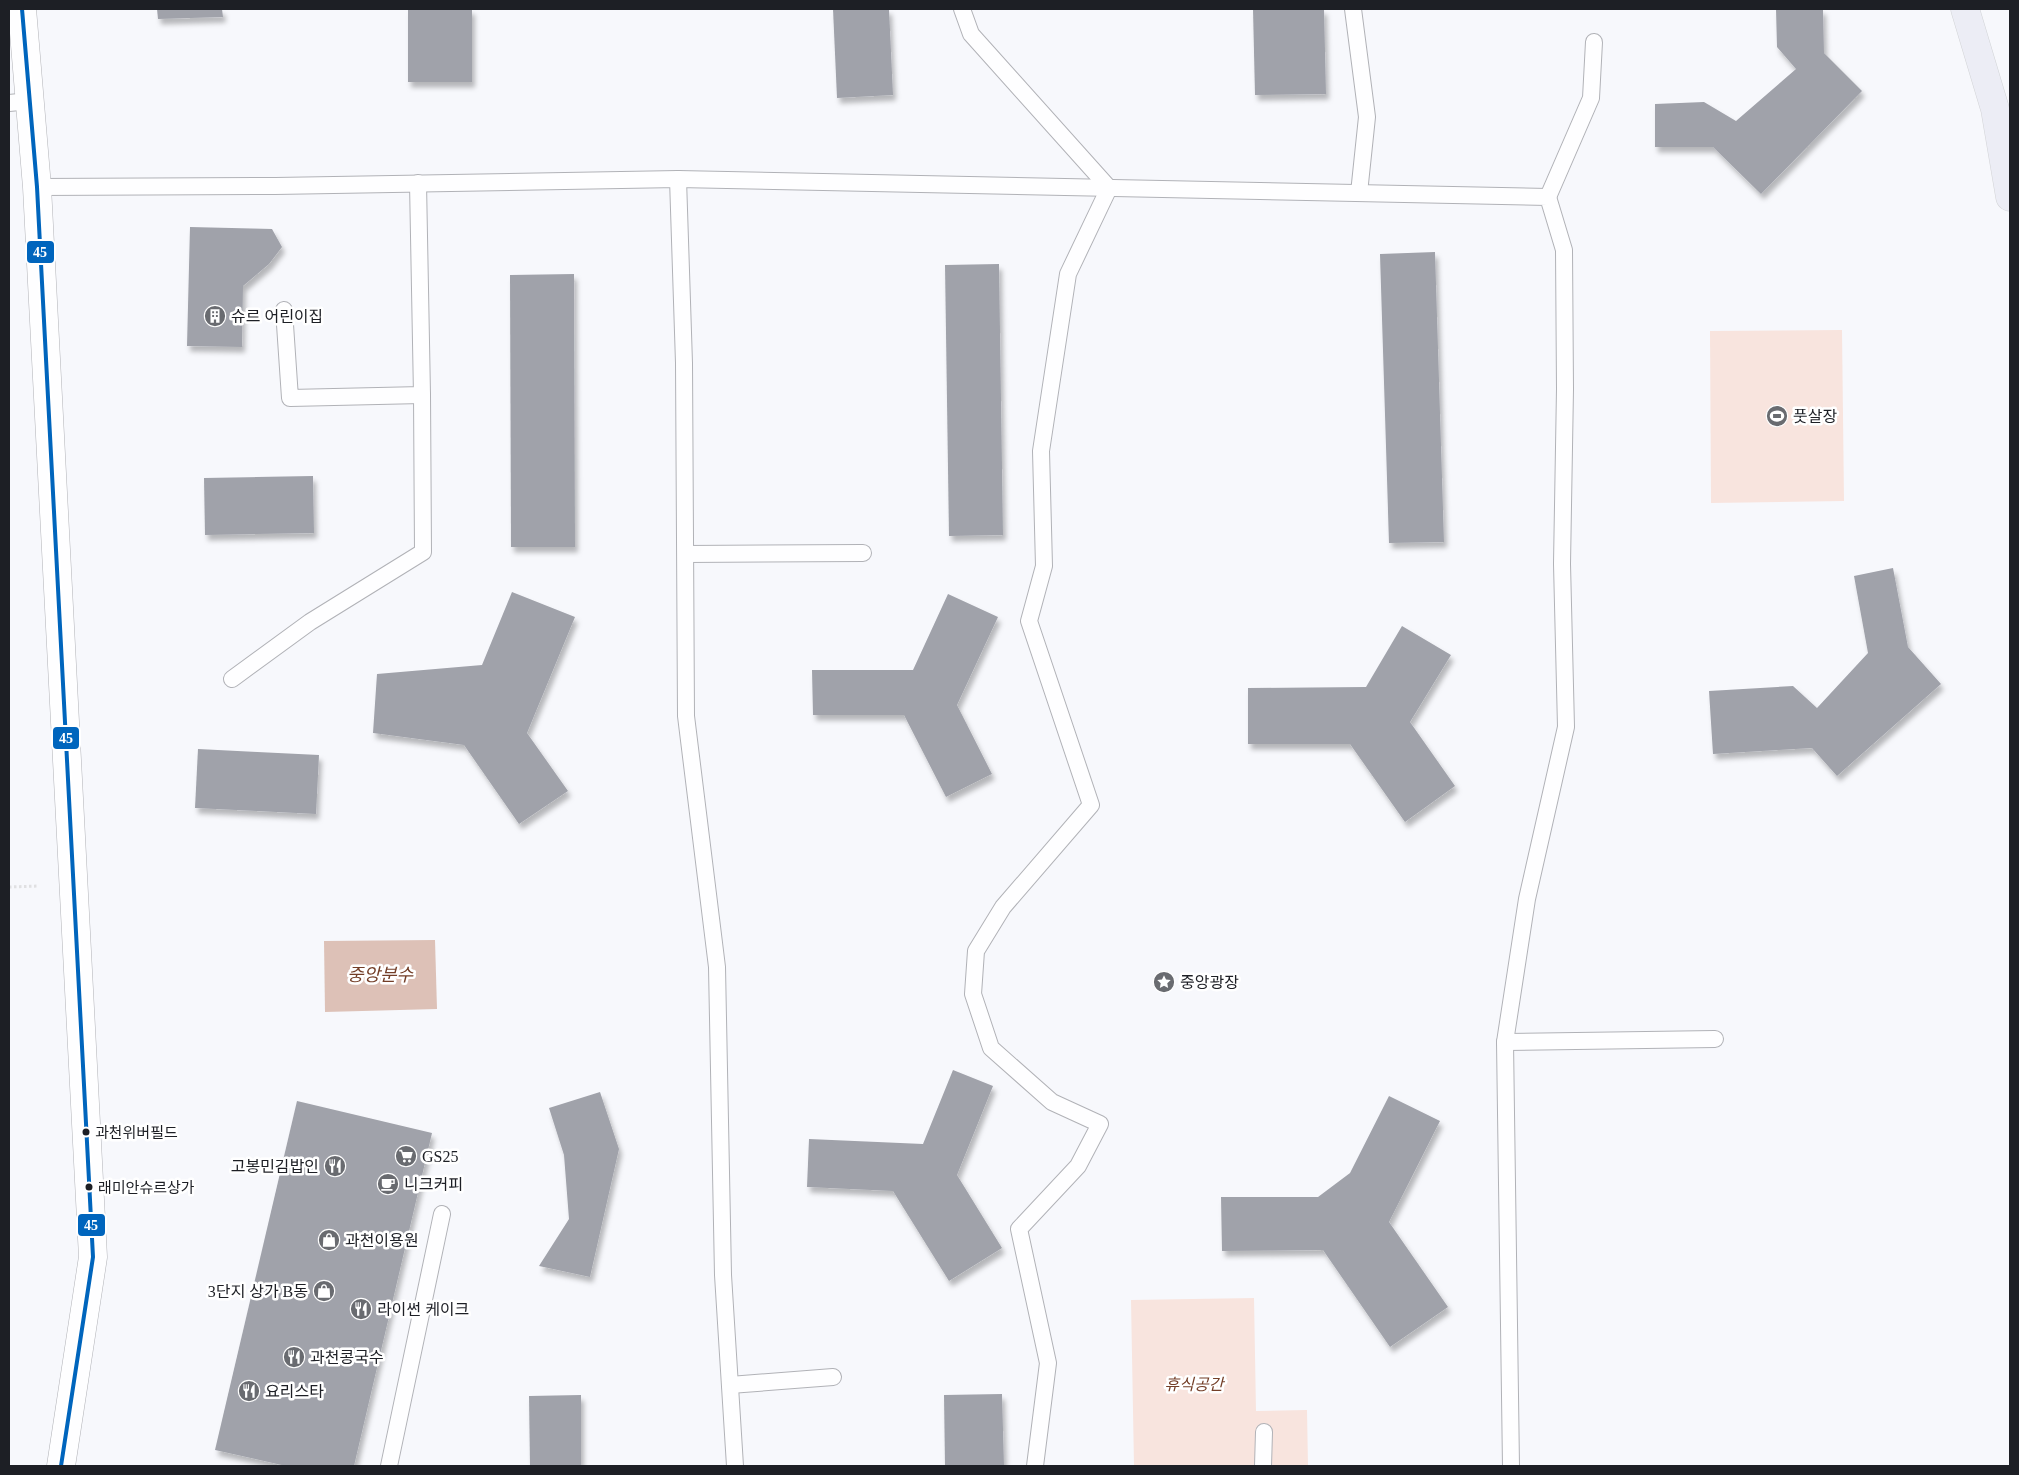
<svg xmlns="http://www.w3.org/2000/svg" width="2019" height="1475" viewBox="0 0 2019 1475" font-family="'Times New Roman','Noto Sans KR',serif">
<style>
.green{fill:#f8e4de}
.water{fill:#ddc1b7}
.building{fill:#a0a2aa;filter:url(#shadow)}
.lines{fill:none;stroke-linecap:round;stroke-linejoin:round}
.service-casing{stroke:#b1b2b7;stroke-width:18}
.tertiary-casing{stroke:#b1b2b7;stroke-width:29}
.trunk-casing{stroke:#d3d4d7;stroke-width:29}
.path{stroke:#e0e0e2;stroke-width:3;stroke-dasharray:2.5 2.5;stroke-linecap:butt}
.service{stroke:#fefeff;stroke-width:16}
.tertiary{stroke:#fefeff;stroke-width:28}
.trunk{stroke:#ecedf5;stroke-width:28}
.bus-1-casing{stroke:#fff;stroke-width:8}
.bus-1{stroke:#0065bd;stroke-width:4}
.bus-dot{fill:#1d1f25;stroke:#fff;stroke-width:2}
.labels{text-anchor:middle;stroke-width:5;stroke-linejoin:round;paint-order:stroke}
.bus-label{font-size:15px;fill:#1d1f25;stroke:#fff;text-anchor:start}
.poi-label{font-size:16px;fill:#1d1f25;stroke:#fff;text-anchor:start}
.park-label{font-size:16px;font-style:italic;fill:#743f28;stroke:#fff}
.water-label{font-size:18px;font-style:italic;fill:#733e27;stroke:#fff}
.line-badge{stroke:#fff;stroke-width:2}
.badge-label{font-size:14px;text-anchor:middle;font-weight:bold;fill:#fff}
</style>
<defs>
<filter id="shadow"><feDropShadow dx="3" dy="5.5" stdDeviation="2.5" flood-color="#0004"/></filter>
</defs>
<rect width="100%" height="100%" fill="#f7f8fc"/>
<!-- green -->
<g class="green">
<path d="M1842,330L1844,501L1711,503L1710,331Z"/>
<path d="M1254,1298L1256,1411L1307,1410L1308,1466H1134L1131,1300Z"/>
</g>
<!-- water -->
<path class="water" d="M435,940L437,1009L325,1012L324,941Z"/>
<!-- building -->
<g class="building">
<path d="M157,9H222L223,17L158,19Z"/>
<rect x="408" y="9" width="64" height="73"/>
<path d="M833,9H889L893,95L837,98Z"/>
<path d="M1253,9H1324L1326,94L1255,95Z"/>
<path d="M1776,9H1823L1824,53L1862,91L1761,194L1713,147H1655V104L1704,102L1736,121L1796,69L1777,47Z"/>
<path d="M190,227L272,229L282,247L269,264L243,286L242,347L187,346Z"/>
<path d="M1435,252L1444,542L1389,543L1380,254Z"/>
<path d="M999,264L1003,535L949,536L945,265Z"/>
<path d="M574,274L575,547H511L510,275Z"/>
<path d="M313,476L314,533L205,535L204,478Z"/>
<path d="M1893,568L1908,647L1941,684L1837,776L1812,748L1713,754L1709,691L1793,686L1817,708L1868,653L1854,576Z"/>
<path d="M512,592L575,617L527,733L568,791L519,824L464,745L373,733L377,674L482,665Z"/>
<path d="M948,594L998,617L957,705L992,774L946,797L904,715H813L812,670H913Z"/>
<path d="M1402,626L1451,655L1410,722L1455,786L1405,822L1350,744H1248V688L1366,687Z"/>
<path d="M198,749L319,755L316,814L195,808Z"/>
<path d="M953,1070L993,1086L957,1175L1002,1248L949,1281L893,1191L807,1187L809,1139L923,1144Z"/>
<path d="M600,1092L619,1149L590,1277L539,1266L569,1219L564,1155L549,1108Z"/>
<path d="M1389,1096L1440,1121L1389,1222L1448,1307L1390,1347L1323,1250L1222,1251L1221,1197H1318L1350,1173Z"/>
<path d="M297,1101L432,1133L354,1466H286L215,1450Z"/>
<path d="M1002,1394L1004,1466H945L944,1395Z"/>
<path d="M581,1395V1466H530L529,1396Z"/>
</g>
<g class="lines">
<!-- service casing -->
<g class="service-casing">
<g id="service">
<path d="M962,9L971,34L1109,188L1068,274L1041,451L1044,566L1029,621L1091,805L1003,907L976,951L973,994L991,1048L1052,1102L1100,1124L1078,1166L1019,1229L1048,1363L1035,1466"/>
<path d="M1353,9L1367,117L1359,193"/>
<path d="M9,103L30,101"/>
<path d="M678,179L684,363L686,716L717,967L723,1275L735,1466"/>
<path d="M37,187L275,186L678,179L1548,197L1564,250L1565,389L1562,564L1566,727L1527,899L1505,1042L1511,1466"/>
<path d="M1548,197L1591,98L1594,42"/>
<path d="M284,310L290,398L422,395L418,183"/>
<path d="M686,554L863,553"/>
<path d="M232,679L310,622L423,552L422,395"/>
<path d="M1505,1042L1715,1039"/>
<path d="M730,1385L833,1377"/>
<path d="M389,1466L442,1214"/>
<path d="M1263,1466L1264,1432"/>
</g>
</g>
<!-- tertiary casing -->
<g class="tertiary-casing">
<path id="tertiary" d="M22,9L37,187L93,1257L61,1466"/>
</g>
<!-- trunk casing -->
<g class="trunk-casing">
<path id="trunk" d="M1965,9L1995,109L2010,197"/>
</g>
<!-- path -->
<path class="path" d="M9,887L38,886"/>
<!-- service -->
<use href="#service" class="service"/>
<!-- tertiary -->
<use href="#tertiary" class="tertiary"/>
<!-- trunk -->
<use href="#trunk" class="trunk"/>
<!-- bus-1 casing -->
<g class="bus-1-casing">
<path id="bus-1" d="M22,9L37,187L93,1257L61,1466"/>
</g>
<!-- bus-1 -->
<use href="#bus-1" class="bus-1"/>
</g>
<!-- icons -->
<defs>
<g id="building-disc" transform="scale(1.125)"><circle r="9.5" fill="#696b70" stroke="#fff"/><path d="M-4-6H4V6H1V3H-1V6H-4ZM-2.5-4.3h1.7v1.8h-1.7ZM.8-4.3h1.7v1.8H.8ZM-2.5-1h1.7V.8h-1.7ZM.8-1h1.7V.8H.8Z" fill="#fff"/></g>
<g id="stadium-disc" transform="scale(1.125)"><circle r="9.5" fill="#696b70" stroke="#fff"/><path d="M0-5a6.5 5 0 1 0 0 10a6.5 5 0 1 0 0-10ZM-3.5-1.8h7v3.6h-7Z" fill="#fff"/></g>
<g id="sight-disc" transform="scale(1.125)"><circle r="9.5" fill="#696b70" stroke="#fff"/><path d="M0-6L1.8-2.2L6-1.7L2.9 1.2L3.7 5.4L0 3.3L-3.7 5.4L-2.9 1.2L-6-1.7L-1.8-2.2Z" fill="#fff"/></g>
<g id="supermarket-disc" transform="scale(1.125)"><circle r="9.5" fill="#696b70" stroke="#fff"/><path d="M-6-5.5h2.5l.6 2H6L4.5 2H-2.5L-4.4-4H-6ZM-1.5 3.2a1.3 1.3 0 1 0 .1 0ZM3 3.2a1.3 1.3 0 1 0 .1 0Z" fill="#fff"/></g>
<g id="restaurant-disc" transform="scale(1.125)"><circle r="9.5" fill="#696b70" stroke="#fff"/><path d="M-5-6h1v4h1v-4h1v4h1v-4h1v5L-1.5 .5V6h-2V.5L-5-1ZM5-6V6H3V1.5H1.5Q1.5-4 5-6Z" fill="#fff"/></g>
<g id="cafe-disc" transform="scale(1.125)"><circle r="9.5" fill="#696b70" stroke="#fff"/><path d="M-5.5-4.5H6V0H3Q3 3.5 0 3.5H-2.5Q-5.5 3.5-5.5 0ZM3-3.2v2h1.7v-2ZM-6 4.5H4V6H-6Z" fill="#fff"/></g>
<g id="shop-disc" transform="scale(1.125)"><circle r="9.5" fill="#696b70" stroke="#fff"/><path d="M-5-2.5h2.3a2.7 3.5 0 0 1 5.4 0H5L5.5 6h-11ZM-1.5-2.5h3a1.5 2.3 0 0 0-3 0Z" fill="#fff"/></g>
</defs>
<g fill-rule="evenodd">
<use href="#building-disc" x="215" y="316"/>
<use href="#stadium-disc" x="1777" y="416"/>
<use href="#sight-disc" x="1164" y="982"/>
<use href="#supermarket-disc" x="406" y="1156"/>
<use href="#restaurant-disc" x="335" y="1166"/>
<use href="#cafe-disc" x="388" y="1184"/>
<use href="#shop-disc" x="329" y="1240"/>
<use href="#shop-disc" x="324" y="1291"/>
<use href="#restaurant-disc" x="361" y="1309"/>
<use href="#restaurant-disc" x="294" y="1357"/>
<use href="#restaurant-disc" x="249" y="1391"/>
</g>
<!-- markers -->
<g class="bus-dot">
<circle cx="86" cy="1132" r="4.5"/>
<circle cx="89" cy="1187" r="4.5"/>
</g>
<g class="labels">
<!-- bus labels -->
<g class="bus-label">
<text x="95" y="1138">과천위버필드</text>
<text x="98" y="1193">래미안슈르상가</text>
</g>
<!-- poi labels -->
<g class="poi-label">
<text x="231" y="322">슈르 어린이집</text>
<text x="1793" y="422">풋살장</text>
<text x="1180" y="988">중앙광장</text>
<text x="422" y="1162">GS25</text>
<text x="319" y="1172" text-anchor="end">고봉민김밥인</text>
<text x="404" y="1190">니크커피</text>
<text x="345" y="1246">과천이용원</text>
<text x="308" y="1297" text-anchor="end">3단지 상가 B동</text>
<text x="377" y="1315">라이썬 케이크</text>
<text x="310" y="1363">과천콩국수</text>
<text x="265" y="1397">요리스타</text>
</g>
<!-- park labels -->
<g class="park-label">
<text x="1194" y="1390">휴식공간</text>
</g>
<!-- water labels -->
<g class="water-label">
<text x="380" y="981">중앙분수</text>
</g>
</g>
<g class="line-badge">
<rect x="26" y="240" width="29" height="24" rx="5" fill="#0065bd"/>
<rect x="52" y="726" width="28" height="24" rx="5" fill="#0065bd"/>
<rect x="77" y="1213" width="29" height="24" rx="5" fill="#0065bd"/>
</g>
<g class="badge-label">
<text x="40" y="257">45</text>
<text x="66" y="743">45</text>
<text x="91" y="1230">45</text>
</g>
<!-- border -->
<rect width="2019" height="1475" fill="none" stroke="#1d1f25" stroke-width="20"/>
</svg>
